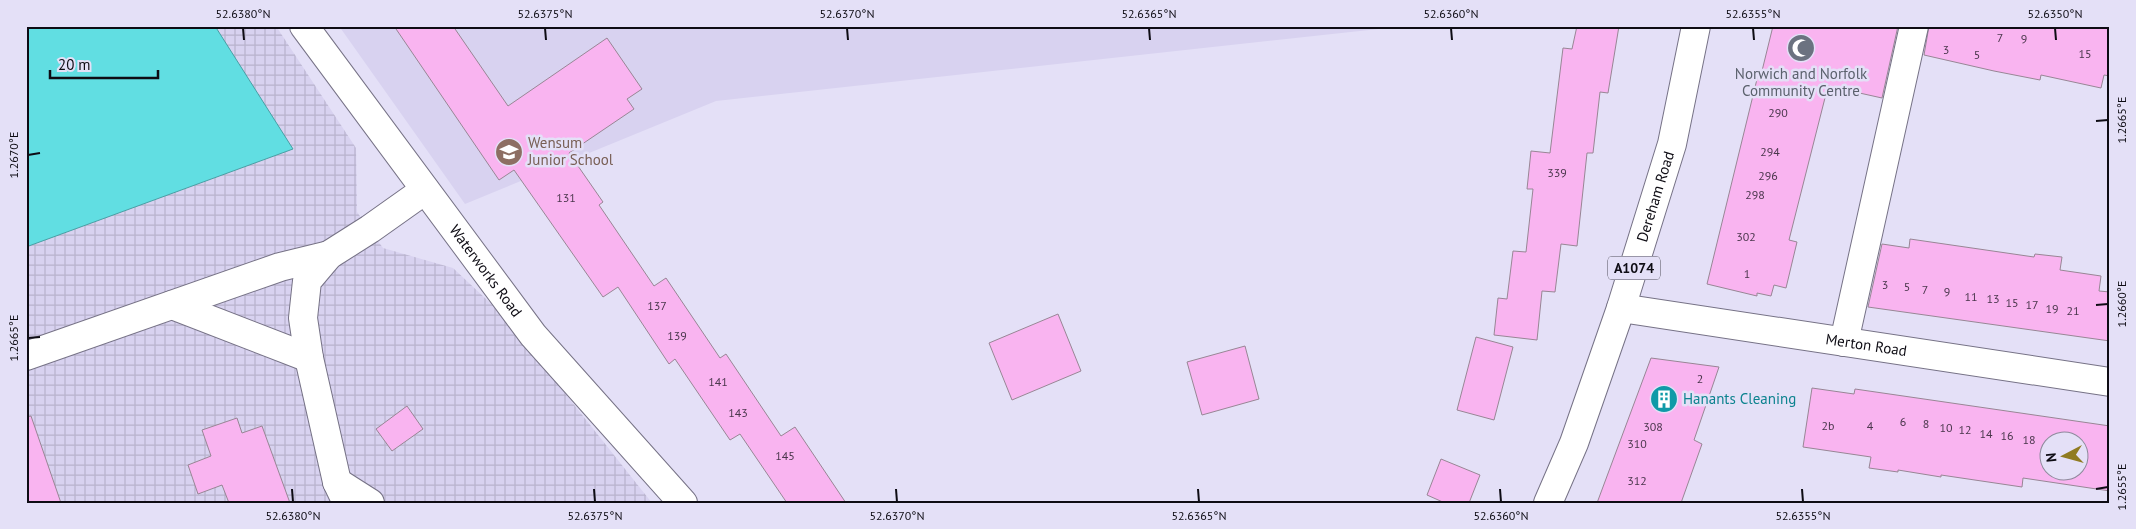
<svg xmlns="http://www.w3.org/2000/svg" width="2136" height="529" viewBox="0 0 2136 529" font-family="'PT Sans',sans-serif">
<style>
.industrial{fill:url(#industrial-grid)}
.built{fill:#d8d2f0}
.water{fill:#61dee2;stroke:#489fa4}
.building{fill:#f9b4f0;stroke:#988695;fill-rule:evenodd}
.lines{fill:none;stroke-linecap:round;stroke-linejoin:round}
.minor-casing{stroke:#767286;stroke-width:30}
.major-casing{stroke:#767286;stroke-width:30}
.minor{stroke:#fff;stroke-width:28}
.major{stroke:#fff;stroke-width:28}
.ticks{fill:none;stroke:#0e0c14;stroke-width:2}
.labels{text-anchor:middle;stroke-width:5;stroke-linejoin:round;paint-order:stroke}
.number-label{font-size:12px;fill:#49364b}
.shield{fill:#e4e0f7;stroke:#4e4c58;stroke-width:1}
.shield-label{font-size:14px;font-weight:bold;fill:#0e0c14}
.worship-label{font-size:15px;fill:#5b616d;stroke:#e4e0f7}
.education-label{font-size:15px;fill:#785e54;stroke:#e4e0f7;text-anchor:start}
.street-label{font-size:15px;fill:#0e0c14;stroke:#e4e0f7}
.culture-label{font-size:15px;fill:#0d838f;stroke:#e4e0f7;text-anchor:start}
.neatline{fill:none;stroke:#0e0c14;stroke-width:2}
.ticks-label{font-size:12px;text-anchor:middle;fill:#0e0c14}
</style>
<defs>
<pattern id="industrial-grid" width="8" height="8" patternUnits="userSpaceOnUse" patternTransform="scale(1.25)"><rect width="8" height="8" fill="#d8d2f0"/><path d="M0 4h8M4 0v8" fill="none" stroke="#b8b3cd"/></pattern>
</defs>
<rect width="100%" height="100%" fill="#e4e0f7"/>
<!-- industrial -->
<path class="industrial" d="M26,26H276L356,148L357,212L383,248L453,268L502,314L652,503H26Z"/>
<!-- built -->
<path class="built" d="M339,26H1406L716,101L465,204Z"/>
<!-- water -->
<path class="water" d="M26,26H215L293,149L26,247Z"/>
<!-- building -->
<g class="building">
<path d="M394,26H453L508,106L607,38L642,89L627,99L634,109L569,153L603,202L599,205L654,286L666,278L720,358L726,354L781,436L795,427L846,503H787L740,434L730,440L675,359L669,364L618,287L603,297L514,170L499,180Z"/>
<path d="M1577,26H1619L1608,93L1600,92L1593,153H1587L1577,246L1561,244L1555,292L1542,291L1537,340L1494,335L1498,298L1507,299L1513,251L1526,252L1533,189H1527L1531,151L1550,153L1563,48L1572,49Z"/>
<path d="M1773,26H1898L1882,98L1828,86L1789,240L1797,242L1786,288L1774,285L1771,296L1757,293V296L1707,284L1758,75H1761Z"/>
<path d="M1929,26H2110V76L2104,75L2101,88L2041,75L2040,80L1994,71L1924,55Z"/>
<path d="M1910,239L2034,257L2035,254L2062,257L2060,270L2101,276L2099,291L2110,292V341L1868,307L1882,244L1909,248Z"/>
<path d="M1058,314L1081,371L1012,400L989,343Z"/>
<path d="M1476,337L1513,347L1494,420L1457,410Z"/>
<path d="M1245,346L1259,399L1202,415L1187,362Z"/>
<path d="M1651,358L1719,367L1694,440L1702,444L1681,503H1597Z"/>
<path d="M1812,388L1854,394L1855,389L2110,426V491L2023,478L2022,487L1941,475V477L1898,470V472L1869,468L1871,457L1803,447ZM2048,442H2078V472H2048Z"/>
<path d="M407,406L423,429L392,451L376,429Z"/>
<path d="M31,416L61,503H26V417Z"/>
<path d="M237,418L242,433L262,426L290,503H229L222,485L198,494L188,465L211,456L202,430Z"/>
<path d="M1441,459L1480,475L1469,503H1445L1427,495Z"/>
</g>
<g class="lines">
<!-- minor casing -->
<g class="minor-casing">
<g id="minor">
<path id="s1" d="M304,26L533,335L683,503"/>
<path d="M172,305L309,358"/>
<path id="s2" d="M1621,308L2110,382"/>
<path d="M1844,342L1914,26"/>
<path d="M26,356L280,267L329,255"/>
<path d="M337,482L370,503"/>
<path d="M347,503L337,482L309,358L303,318L307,281L329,255L370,229L425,190"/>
</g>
</g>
<!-- major casing -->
<g class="major-casing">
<g id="major">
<path id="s3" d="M1548,503L1574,443L1621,308L1672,144L1696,26"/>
</g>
</g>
<!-- minor -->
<use href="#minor" class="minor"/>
<!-- major -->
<use href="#major" class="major"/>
</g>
<!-- ticks -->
<path class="ticks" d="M243,28L244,40M545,28L546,40M847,28L848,40M1149,28L1150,40M1451,28L1452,40M1753,28L1754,40M2055,28L2056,40M2096,121L2108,120M28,155L40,153M2096,305L2108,304M28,338L40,337M292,489L293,502M594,489L595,502M896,489L897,502M1198,489L1199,502M1500,489L1501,502M1802,489L1803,502M2096,489L2108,487"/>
<!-- icons -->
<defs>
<g id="mosque-disc" transform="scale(1.4375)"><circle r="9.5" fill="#6b7280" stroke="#e4e0f7"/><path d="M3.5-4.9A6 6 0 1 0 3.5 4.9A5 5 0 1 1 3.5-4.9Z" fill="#fff"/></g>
<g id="school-disc" transform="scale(1.4375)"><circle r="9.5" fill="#8d6e63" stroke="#e4e0f7"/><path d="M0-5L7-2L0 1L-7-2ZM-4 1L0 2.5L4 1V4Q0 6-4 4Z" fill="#fff"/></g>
<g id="building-disc" transform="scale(1.4375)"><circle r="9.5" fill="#0f9aa8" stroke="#e4e0f7"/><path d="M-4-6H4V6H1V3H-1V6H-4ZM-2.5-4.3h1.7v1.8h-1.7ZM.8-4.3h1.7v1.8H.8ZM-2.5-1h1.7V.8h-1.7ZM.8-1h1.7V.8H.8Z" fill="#fff"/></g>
</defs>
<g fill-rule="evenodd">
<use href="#mosque-disc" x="1801" y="48"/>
<use href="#school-disc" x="509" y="152"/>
<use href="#building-disc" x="1664" y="399"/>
</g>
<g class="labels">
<!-- number labels -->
<g class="number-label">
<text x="2000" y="42">7</text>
<text x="2024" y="43">9</text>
<text x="1946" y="54">3</text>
<text x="2085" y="58">15</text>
<text x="1977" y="59">5</text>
<text x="1778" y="117">290</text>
<text x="1770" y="156">294</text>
<text x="1557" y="177">339</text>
<text x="1768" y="180">296</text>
<text x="1755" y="199">298</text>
<text x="566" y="202">131</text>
<text x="1746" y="241">302</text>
<text x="1747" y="278">1</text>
<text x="1885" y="289">3</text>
<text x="1907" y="291">5</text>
<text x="1925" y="294">7</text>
<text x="1947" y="296">9</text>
<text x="1971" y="301">11</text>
<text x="1993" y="303">13</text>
<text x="2012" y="307">15</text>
<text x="2032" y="309">17</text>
<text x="657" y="310">137</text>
<text x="2052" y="313">19</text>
<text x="2073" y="315">21</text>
<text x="677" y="340">139</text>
<text x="1700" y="383">2</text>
<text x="718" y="386">141</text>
<text x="738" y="417">143</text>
<text x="1903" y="426">6</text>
<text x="1926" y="428">8</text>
<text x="1828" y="430">2b</text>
<text x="1870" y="430">4</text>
<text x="1653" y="431">308</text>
<text x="1946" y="432">10</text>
<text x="1965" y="434">12</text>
<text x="1986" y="438">14</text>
<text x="2007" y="440">16</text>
<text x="2029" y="444">18</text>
<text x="1637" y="448">310</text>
<text x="785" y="460">145</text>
<text x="1637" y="485">312</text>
</g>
<!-- shield labels -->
<rect class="shield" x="1608" y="256.5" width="52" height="23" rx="4"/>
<g class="shield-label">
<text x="1634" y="273">A1074</text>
</g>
<!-- worship labels -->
<g class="worship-label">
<text x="1801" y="79">Norwich and Norfolk<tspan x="1801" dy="17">Community Centre</tspan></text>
</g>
<!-- education labels -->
<g class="education-label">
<text x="528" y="148">Wensum<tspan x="528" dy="17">Junior School</tspan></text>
</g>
<!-- street labels -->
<g class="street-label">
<text dy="5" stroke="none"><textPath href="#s3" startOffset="325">Dereham Road</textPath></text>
<text dy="5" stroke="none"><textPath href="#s1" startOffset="305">Waterworks Road</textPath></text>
<text dy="5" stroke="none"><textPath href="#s2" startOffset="248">Merton Road</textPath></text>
</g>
<!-- culture labels -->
<g class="culture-label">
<text x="1683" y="404">Hanants Cleaning</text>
</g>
</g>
<!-- border -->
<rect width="2136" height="529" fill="none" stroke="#e4e0f7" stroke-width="55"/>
<!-- north arrow -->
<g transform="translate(2064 456) rotate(264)"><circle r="24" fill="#e4e0f7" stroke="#8e8b9c"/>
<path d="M0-4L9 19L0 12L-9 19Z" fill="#907b21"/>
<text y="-8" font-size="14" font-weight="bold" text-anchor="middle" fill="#0e0c14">N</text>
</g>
<!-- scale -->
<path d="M50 70v8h108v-8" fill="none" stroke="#0e0c14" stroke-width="2.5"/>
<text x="58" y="70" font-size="15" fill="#0e0c14" stroke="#e4e0f7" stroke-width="4" paint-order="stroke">20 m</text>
<rect x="28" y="28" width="2080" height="474" class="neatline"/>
<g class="ticks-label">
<text x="243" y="18">52.6380°N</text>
<text x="545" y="18">52.6375°N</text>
<text x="847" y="18">52.6370°N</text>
<text x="1149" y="18">52.6365°N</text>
<text x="1451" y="18">52.6360°N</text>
<text x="1753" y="18">52.6355°N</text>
<text x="2055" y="18">52.6350°N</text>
<text transform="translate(2122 120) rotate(-90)" y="4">1.2665°E</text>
<text transform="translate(14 155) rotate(-90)" y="4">1.2670°E</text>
<text transform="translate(2122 304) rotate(-90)" y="4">1.2660°E</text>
<text transform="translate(14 338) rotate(-90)" y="4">1.2665°E</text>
<text transform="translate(2122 487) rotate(-90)" y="4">1.2655°E</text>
<text x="293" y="520">52.6380°N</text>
<text x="595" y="520">52.6375°N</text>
<text x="897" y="520">52.6370°N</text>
<text x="1199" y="520">52.6365°N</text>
<text x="1501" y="520">52.6360°N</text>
<text x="1803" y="520">52.6355°N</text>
</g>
</svg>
